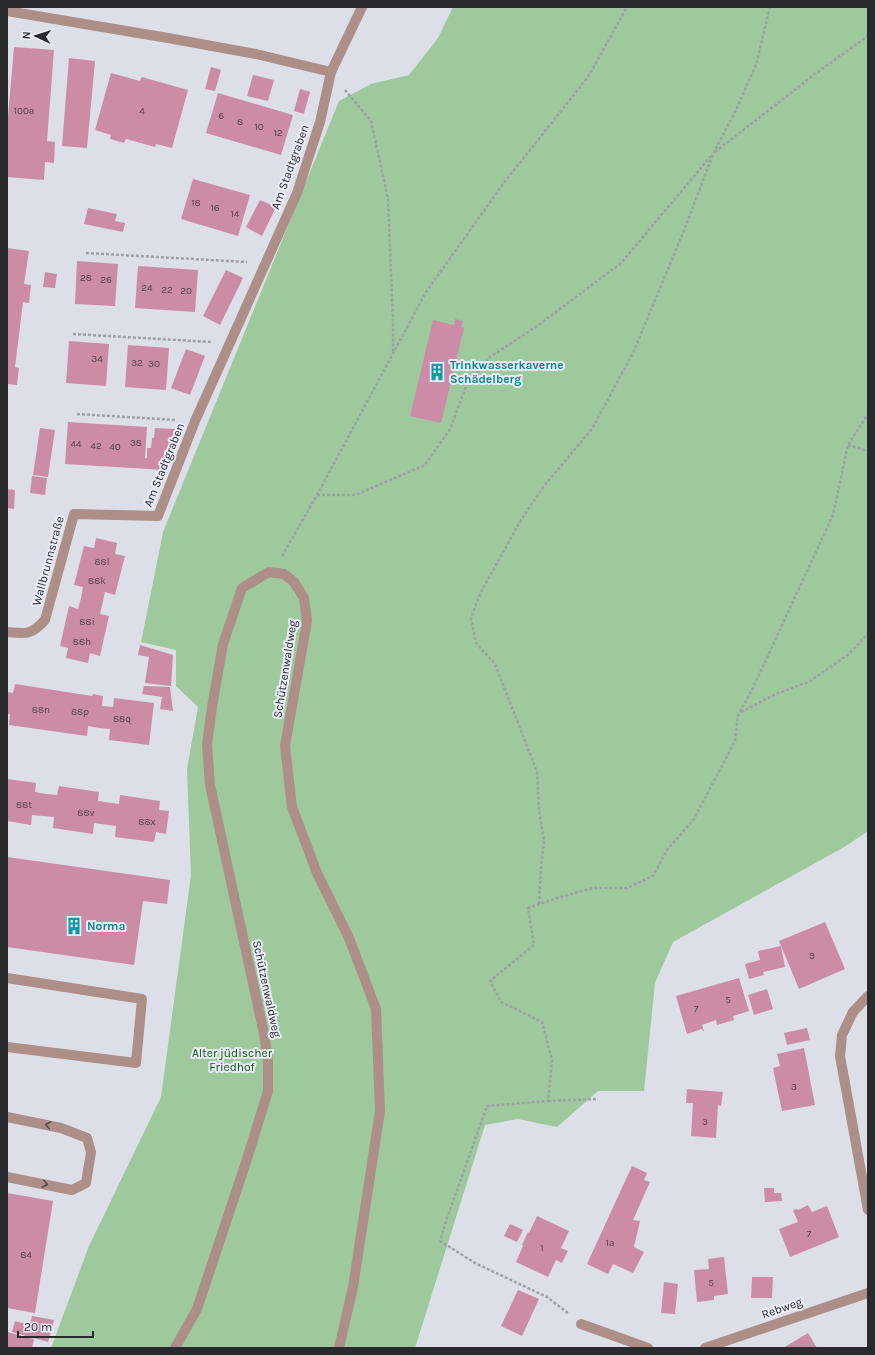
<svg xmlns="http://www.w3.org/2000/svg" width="875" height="1355" viewBox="0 0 875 1355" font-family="Karla,sans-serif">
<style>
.green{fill:#9dc99c}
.building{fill:#cc8ca7}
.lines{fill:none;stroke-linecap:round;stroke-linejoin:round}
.path{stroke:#9ea0a7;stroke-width:2.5;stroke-dasharray:3 2;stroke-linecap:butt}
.service{stroke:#ad8f88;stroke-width:10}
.minor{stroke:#ad8f88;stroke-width:10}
.oneway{stroke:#574d4e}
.labels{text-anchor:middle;stroke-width:4;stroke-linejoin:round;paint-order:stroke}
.number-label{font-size:10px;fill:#52424c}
.street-label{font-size:12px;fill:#292a2e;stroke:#e9ecf6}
.culture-label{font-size:12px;font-weight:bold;fill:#0d838f;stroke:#e9ecf6;text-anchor:start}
.park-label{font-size:12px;fill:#0d5113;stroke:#e9ecf6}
</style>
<rect width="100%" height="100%" fill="#dcdfe8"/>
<!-- green -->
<path class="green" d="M453,7H868V831L846,846L673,942L655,983L644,1091H598L557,1127L518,1119L485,1125L415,1348H51L89,1246L161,1097L191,875L187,769L198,707L176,686V650L141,642L163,532L339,101L371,84L409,75L438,38Z"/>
<!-- building -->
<g class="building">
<path d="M14,47L54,50L47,141L55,142L54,163L45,162L44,180L7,177V128Z"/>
<path d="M69,58L95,61L87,148L62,146Z"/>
<path d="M211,67L221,70L215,91L205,89Z"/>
<path d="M111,73L140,81L142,77L188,90L172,148L156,144L155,147L126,139L124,143L110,139L111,135L95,130Z"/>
<path d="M253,75L274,80L268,101L247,96Z"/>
<path d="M300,89L310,92L304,114L294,111Z"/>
<path d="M218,93L293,115L281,155L206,133Z"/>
<path d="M193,179L250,195L238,236L181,219Z"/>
<path d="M260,200L276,207L262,236L246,227Z"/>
<path d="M88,208L117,214L115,221L125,223L123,232L84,224Z"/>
<path d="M7,248L29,251L24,284L31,285L29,303L23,302L15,367L19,368L17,385L7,384Z"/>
<path d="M77,261L118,264L115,306L75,304Z"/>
<path d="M138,266L198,270L195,312L135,308Z"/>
<path d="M226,270L243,278L220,325L203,316Z"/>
<path d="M45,272L57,274L55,288L43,287Z"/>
<path d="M455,319L463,321L461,327L464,328L441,423L410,416L433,320L454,325Z"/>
<path d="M69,341L109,344L106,386L66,383Z"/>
<path d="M128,345L169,348L166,390L125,387Z"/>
<path d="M186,349L205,356L190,395L171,388Z"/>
<path d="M68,422L147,427L145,458H147V448H151L152,438H154L155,428L176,429L175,439H173L172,449H168L165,470L65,464Z"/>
<path d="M40,428L55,430L48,477L33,475Z"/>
<path d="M32,476L47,478L45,495L30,493Z"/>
<path d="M7,489L15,490L14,509L7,508Z"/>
<path d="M96,538L117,543L115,554L125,556L115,595L105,592L100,614L109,616L100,656L90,653L88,663L66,658L68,648L60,646L69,606L78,609L81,598L83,587L74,585L84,546L94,548Z"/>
<path d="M140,645L173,655L171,686L145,683L149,657L138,655Z"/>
<path d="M15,684L92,696L93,694L103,696L102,706L113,707L114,698L154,703L149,745L109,740L110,729L99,728L88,726L87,736L9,725L10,714H7V692L13,693Z"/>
<path d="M144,686L170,687L173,711L160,709L162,697L142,694Z"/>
<path d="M7,779L36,783L35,792L46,794L57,795L59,786L99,792L98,801L119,804L120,795L160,801L159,810L169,811L166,834L156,832L154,842L115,837L116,826L94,823L93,834L53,828L54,817L32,815L31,825L7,821Z"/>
<path d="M7,857L170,880L167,904L143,901L134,965L7,947Z"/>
<path d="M825,922L845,969L799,989L779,941Z"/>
<path d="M781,946L785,967L763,972L764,975L749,979L745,964L760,960L758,951Z"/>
<path d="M739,978L749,1011L733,1016L734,1020L717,1025L716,1020L702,1025L704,1031H703L702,1029L687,1034L676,996Z"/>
<path d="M767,989L773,1009L754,1015L748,995Z"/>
<path d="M807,1028L810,1040L787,1045L784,1033Z"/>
<path d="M804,1048L815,1105L782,1111L773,1068L780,1066L777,1054Z"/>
<path d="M687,1089L723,1092L721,1106L718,1105L716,1138L691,1136L693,1103H686Z"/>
<path d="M632,1166L647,1173L644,1180L650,1182L633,1220L640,1221L634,1247L644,1252L633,1273L613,1264L608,1274L587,1264Z"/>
<path d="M764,1188H774V1193H781L782,1201L765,1202Z"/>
<path d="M7,1193L53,1201L35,1313L7,1308Z"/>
<path d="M808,1205L812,1212L827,1206L839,1237L790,1257L779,1229L798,1222L793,1210L797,1209L798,1210Z"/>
<path d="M537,1216L569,1231L561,1248L568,1251L562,1263L556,1260L548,1277L516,1262L523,1246L522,1245L528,1232L529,1233Z"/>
<path d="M510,1224L523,1230L517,1242L504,1236Z"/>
<path d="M724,1257L728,1294L714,1296V1300L697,1302L694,1270L709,1269L708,1259Z"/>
<path d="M752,1277H773L772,1298H751Z"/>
<path d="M664,1282L678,1284L675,1314L661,1313Z"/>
<path d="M518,1290L539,1299L522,1336L501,1326Z"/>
<path d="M32,1316L54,1320L48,1342L12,1332L15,1321L30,1325Z"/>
<path d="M7,1332L34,1339L32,1348H7Z"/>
<path d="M808,1333L817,1348H783Z"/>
</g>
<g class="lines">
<!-- path -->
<g class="path">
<path d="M345,90L371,121L388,199L393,321V353"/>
<path d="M715,152L815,74L868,36"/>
<path d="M86,253L247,262"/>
<path d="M73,334L211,342"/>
<path d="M77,414L176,420"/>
<path d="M848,445L868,451"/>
<path d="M317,495H355L425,465L450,429L467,384L490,357L540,324L621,263L711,156"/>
<path d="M282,556L317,495L426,292L503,184L588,77L627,7"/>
<path d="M741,712L778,693L809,682L849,654L868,634"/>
<path d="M539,904L541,867L544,841L539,810L537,772L495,664L476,643L471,618L481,592L521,520L544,486L592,429L633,353L683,233L713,154L735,112L756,65L770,7"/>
<path d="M548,1101L598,1099"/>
<path d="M568,1313L547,1297L475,1263L440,1241L445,1224L487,1106L548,1101L552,1060L542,1022L501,1002L490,981L534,945L528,908L557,898L593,888H627L653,876L667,850L694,819L735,741L738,715L751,692L833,515L848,445L868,414"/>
</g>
<!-- service -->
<g class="service">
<path d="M7,978L142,999L136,1063L7,1047"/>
<path d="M7,1117L61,1128L87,1138L91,1152L86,1183L72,1190L7,1177"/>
</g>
<!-- minor -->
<g class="minor">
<path d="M7,11L168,38L256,54L331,72"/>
<path d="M7,632C27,634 31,635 45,620L74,514L158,516L195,421L297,193L320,122L331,72L362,7"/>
<path d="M868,996L853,1012L842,1035L840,1056L868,1210"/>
<path d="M581,1324L648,1348"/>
<path d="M175,1348L197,1309L247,1159L268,1091V1061L264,1034L210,785L207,745L212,707L223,644L242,588L269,572L284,574L294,582L304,598L307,621L285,746L292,807L317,873L349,938L376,1009L380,1111L353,1287L339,1348"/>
<path d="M705,1348L868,1293"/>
</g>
</g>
<!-- one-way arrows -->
<defs><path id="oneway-chevron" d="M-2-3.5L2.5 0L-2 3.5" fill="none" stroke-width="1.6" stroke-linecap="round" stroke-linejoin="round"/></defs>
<g class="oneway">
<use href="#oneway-chevron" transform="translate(48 1125) rotate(-169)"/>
<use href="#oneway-chevron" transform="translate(45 1184) rotate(11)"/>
</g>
<!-- icons -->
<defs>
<g id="building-bare" transform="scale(1.38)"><path d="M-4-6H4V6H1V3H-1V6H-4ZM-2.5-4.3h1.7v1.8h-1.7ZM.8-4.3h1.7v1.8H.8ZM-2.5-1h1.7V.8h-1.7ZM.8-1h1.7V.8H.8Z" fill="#0f9aa8" stroke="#e9ecf6" stroke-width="2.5" paint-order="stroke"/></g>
</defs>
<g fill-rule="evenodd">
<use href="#building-bare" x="437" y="372"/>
<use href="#building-bare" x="74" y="926"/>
</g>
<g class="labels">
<!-- number labels -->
<g class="number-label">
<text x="24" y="114">100a</text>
<text x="142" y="114">4</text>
<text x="221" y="119">6</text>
<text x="240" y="125">8</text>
<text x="259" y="130">10</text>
<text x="278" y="136">12</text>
<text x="196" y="206">18</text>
<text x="215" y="211">16</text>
<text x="235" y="217">14</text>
<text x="86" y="281">28</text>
<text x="106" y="283">26</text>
<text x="147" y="291">24</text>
<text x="167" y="293">22</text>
<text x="186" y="294">20</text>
<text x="97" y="362">34</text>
<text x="137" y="366">32</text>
<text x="154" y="367">30</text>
<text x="136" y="446">38</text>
<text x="76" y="447">44</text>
<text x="96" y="449">42</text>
<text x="115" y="450">40</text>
<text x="102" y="565">88l</text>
<text x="97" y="584">88k</text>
<text x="87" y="625">88i</text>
<text x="82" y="645">88h</text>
<text x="41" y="713">88n</text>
<text x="80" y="715">88p</text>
<text x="122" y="722">88q</text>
<text x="24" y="808">88t</text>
<text x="86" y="816">88v</text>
<text x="147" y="825">88x</text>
<text x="812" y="959">9</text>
<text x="728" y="1003">5</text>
<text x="696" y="1012">7</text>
<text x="794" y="1090">3</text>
<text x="705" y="1125">3</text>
<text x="809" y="1237">7</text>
<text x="610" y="1246">1a</text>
<text x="542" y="1251">1</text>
<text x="26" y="1258">84</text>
<text x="711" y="1286">5</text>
</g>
<!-- street labels -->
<g class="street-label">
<text transform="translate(290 167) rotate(-70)" y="4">Am Stadtgraben</text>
<text transform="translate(164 465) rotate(-68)" y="4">Am Stadtgraben</text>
<text transform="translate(48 561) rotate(-75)" y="4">Wallbrunnstraße</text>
<text transform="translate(285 669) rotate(-81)" y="4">Schützenwaldweg</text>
<text transform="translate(267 989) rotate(78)" y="4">Schützenwaldweg</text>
<text transform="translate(782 1308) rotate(-19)" y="4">Rebweg</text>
</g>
<!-- culture labels -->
<g class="culture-label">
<text x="450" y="369">Trinkwasserkaverne<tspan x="450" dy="14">Schädelberg</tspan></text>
<text x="87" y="930">Norma</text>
</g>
<!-- park labels -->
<g class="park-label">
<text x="232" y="1057">Alter jüdischer<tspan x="232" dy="14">Friedhof</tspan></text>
</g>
</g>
<!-- border -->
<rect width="875" height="1355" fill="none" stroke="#292a2e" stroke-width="16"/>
<!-- north arrow -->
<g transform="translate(36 36) rotate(274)" stroke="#e9ecf6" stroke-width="3" paint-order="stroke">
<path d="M0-3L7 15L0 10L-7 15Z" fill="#292a2e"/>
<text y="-6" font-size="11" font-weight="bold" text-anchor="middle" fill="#292a2e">N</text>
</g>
<!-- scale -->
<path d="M18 1331v6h75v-6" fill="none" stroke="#292a2e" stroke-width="2"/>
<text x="24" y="1331" font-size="12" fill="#292a2e" stroke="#e9ecf6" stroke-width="3" paint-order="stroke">20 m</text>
</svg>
